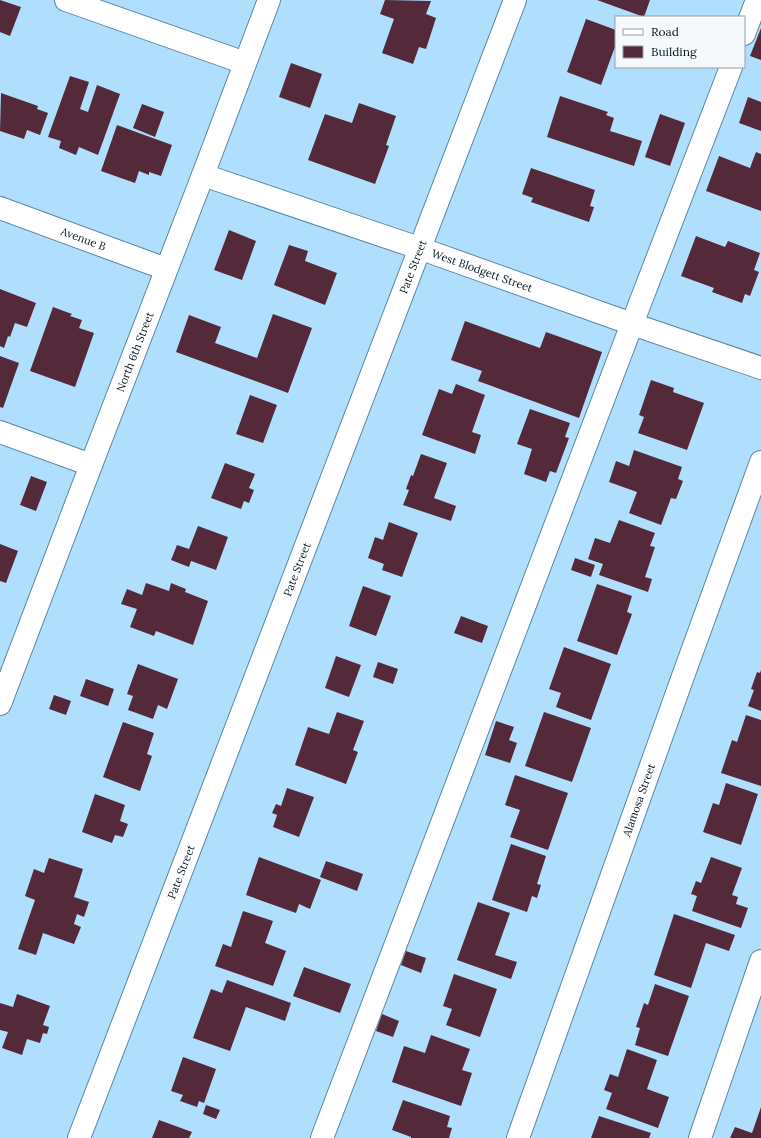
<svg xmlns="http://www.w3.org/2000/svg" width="761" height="1138" viewBox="0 0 761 1138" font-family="Lora,serif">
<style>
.building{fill:#542a3a}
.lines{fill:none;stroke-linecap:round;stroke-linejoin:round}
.minor-casing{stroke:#5a86a2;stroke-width:24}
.minor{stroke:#fff;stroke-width:22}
.labels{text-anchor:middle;stroke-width:4;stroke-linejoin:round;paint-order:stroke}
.street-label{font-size:11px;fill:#051621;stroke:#f5f9fc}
</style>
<rect width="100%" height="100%" fill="#b0dffe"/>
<!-- building -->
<g class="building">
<path d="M0,0L21,7L10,36L0,32Z"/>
<path d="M385,0L431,1L426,14L436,18L426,49L419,47L413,64L382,53L394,19L380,14Z"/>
<path d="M597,0H650L644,17Z"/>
<path d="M586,19L616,30V44L601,85L567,72Z"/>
<path d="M761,28V60L750,56Z"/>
<path d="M291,63L322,74L310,108L279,97Z"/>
<path d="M70,76L89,82L80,109L88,112L97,85L120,94L98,155L79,147L76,155L59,148L61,141L48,137Z"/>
<path d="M1,93L38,106L37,109L48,113L40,135L27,130L24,139L0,131Z"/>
<path d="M560,96L608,112L606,115L614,118L610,131L642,141L634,166L547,137Z"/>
<path d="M748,97L761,102V131L739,123Z"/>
<path d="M359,103L396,116L386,145L389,146L375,184L308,160L325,114L352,123Z"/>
<path d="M142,104L164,112L155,137L133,128Z"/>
<path d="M660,114L685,123L670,166L645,157Z"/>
<path d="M117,125L172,145L161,176L149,172V175L139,171L135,183L101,171Z"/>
<path d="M756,152L761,154V211L706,191L719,156L750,168Z"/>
<path d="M531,168L595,190L590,206L594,207L589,222L531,202L533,198L522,194Z"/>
<path d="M229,230L256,241L242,280L214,270Z"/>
<path d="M696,236L725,247L728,241L760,253L754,270L759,272L750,296L745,294L742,303L712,292L714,288L681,276Z"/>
<path d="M289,245L308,251L305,261L337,273L325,305L274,285Z"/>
<path d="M0,289L36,303L27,327L15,323L10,337L8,336L4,348L0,346Z"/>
<path d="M53,307L72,314L70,316L82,320L79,328L94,333L75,387L30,371Z"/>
<path d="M273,314L312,328L288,393L176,352L189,315L221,327L215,343L257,358Z"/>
<path d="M465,321L540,348L546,332L602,352L579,418L478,381L482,371L451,360Z"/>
<path d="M0,356L19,363L3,408L0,407Z"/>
<path d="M651,380L674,388L673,392L704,403L687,450L638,433L644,417L639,415Z"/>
<path d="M456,384L485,395L472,432L481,435L475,454L422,435L439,389L452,394Z"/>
<path d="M250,395L277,405L263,443L236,434Z"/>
<path d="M530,409L570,423L565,437L569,438L556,473L550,471L546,482L524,474L532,449L517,444Z"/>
<path d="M634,450L682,467L678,479L683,481L676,499L671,498L661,525L629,513L637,492L609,482L616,461L629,466Z"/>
<path d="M421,454L447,463L434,498L456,506L451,521L403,505L409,490L406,489L411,475L413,476Z"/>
<path d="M225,463L255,474L249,488L254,490L249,503L244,501L241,509L211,498Z"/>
<path d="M31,476L47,482L36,511L20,505Z"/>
<path d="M619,520L655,533L650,546L655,547L645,577L652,579L648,592L599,575L603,564L588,559L595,538L610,543Z"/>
<path d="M389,522L418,533L402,577L382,570L384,564L368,558L375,537L383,540Z"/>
<path d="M198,526L228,537L216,570L191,561L189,567L171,560L177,545L189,549Z"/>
<path d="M0,544L18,551L6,583L0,581Z"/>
<path d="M575,558L595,565L591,577L571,570Z"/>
<path d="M146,583L169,591L171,583L186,589L185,592L208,601L193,645L156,631L154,636L130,627L137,609L121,604L127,589L142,595Z"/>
<path d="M597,584L632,596L627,612L632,614L617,655L577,641Z"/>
<path d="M363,586L391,596L376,636L349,626Z"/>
<path d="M461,616L488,626L482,643L454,633Z"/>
<path d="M564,647L611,664L591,720L556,707L561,693L549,689Z"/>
<path d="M336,656L361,665L349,697L325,688Z"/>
<path d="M378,662L398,669L393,684L373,677Z"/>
<path d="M138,664L178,679L167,709L158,705L153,719L128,710L133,696L127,694Z"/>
<path d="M761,670V711L748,706L754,690L751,689L757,672L760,673Z"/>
<path d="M86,679L114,689L108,706L80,696Z"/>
<path d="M54,695L71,701L66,715L49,709Z"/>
<path d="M337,712L364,721L353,750L358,752L346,784L295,765L308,727L329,734Z"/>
<path d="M544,712L591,728L572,782L525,766Z"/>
<path d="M746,715L761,720V786L721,773L732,740L737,742Z"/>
<path d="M496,721L514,727L509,740L517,743L510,763L485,755Z"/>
<path d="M123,722L154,733L147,754L152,756L140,791L103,777Z"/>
<path d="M515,775L568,793L548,850L510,837L520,810L505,805Z"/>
<path d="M726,783L758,794L741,845L703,832L713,803L719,805Z"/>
<path d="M287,788L314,797L299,837L273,827L277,815L272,813L276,804L281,806Z"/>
<path d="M95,794L125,805L120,821L128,824L123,837L115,835L112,843L82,832Z"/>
<path d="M511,844L546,856L537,884L541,885L537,898L532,896L527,912L492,900Z"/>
<path d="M259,857L321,880L310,909L299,904L296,913L246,895Z"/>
<path d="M711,857L742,868L732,895L738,897L736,904L748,908L741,928L692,911L697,896L691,894L696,881L701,883Z"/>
<path d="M49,858L83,869L74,897L89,902L84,917L77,914L74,924L81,927L74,944L43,933L36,955L18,949L35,900L25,896L34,869L44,873Z"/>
<path d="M326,861L363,874L357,891L320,877Z"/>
<path d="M478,902L510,913L495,955L517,962L511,979L457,960Z"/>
<path d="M243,911L273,921L265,943L286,951L273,986L215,966L223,944L231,947Z"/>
<path d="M674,914L735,935L729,951L706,943L691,988L654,975Z"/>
<path d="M406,951L426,958L421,973L401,965Z"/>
<path d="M304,967L351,984L340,1013L293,996Z"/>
<path d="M454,974L497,989L480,1037L446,1025L452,1009L443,1006Z"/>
<path d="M227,980L291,1003L285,1021L246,1007L230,1051L193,1038L211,989L222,993Z"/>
<path d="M655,984L689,996L668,1056L635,1045L640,1028L636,1027L644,1003L648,1005Z"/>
<path d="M17,994L50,1006L43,1025L49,1027L47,1034L43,1033L40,1043L27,1039L22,1055L2,1048L8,1032L0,1030V1003L13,1007Z"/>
<path d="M382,1014L399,1021L393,1037L376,1031Z"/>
<path d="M431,1035L470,1049L462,1070L472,1073L461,1106L392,1082L404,1046L425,1053Z"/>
<path d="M627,1049L657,1060L647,1089L669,1097L658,1128L606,1109L612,1093L604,1090L610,1074L618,1077Z"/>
<path d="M183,1057L216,1069L204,1103L199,1101L197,1107L180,1101L183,1095L171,1091Z"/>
<path d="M403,1100L450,1116L447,1127L452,1128L449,1138H411V1137L392,1130Z"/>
<path d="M206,1105L220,1110L216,1119L203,1114Z"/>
<path d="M761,1107V1138H730L735,1127L752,1133Z"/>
<path d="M599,1116L651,1133L649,1138H591Z"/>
<path d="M159,1120L192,1132L189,1138H152Z"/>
</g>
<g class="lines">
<!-- minor casing -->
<g class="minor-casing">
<g id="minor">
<path d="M66,0L245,63"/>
<path d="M744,34L757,0"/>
<path id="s1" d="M203,175L419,248L632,324L761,368"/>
<path id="s2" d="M0,208L166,269"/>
<path d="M0,432L91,465"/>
<path id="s3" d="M0,704L91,465L203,175L269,0"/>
<path id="s4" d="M79,1138L515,0"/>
<path d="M322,1138L632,324L731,67"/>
<path id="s5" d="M518,1138L682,679L761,462"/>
<path d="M700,1138L761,961"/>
</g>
</g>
<!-- minor -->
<use href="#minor" class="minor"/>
</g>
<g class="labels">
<!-- street labels -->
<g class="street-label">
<text dy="4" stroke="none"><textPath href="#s2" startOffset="89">Avenue B</textPath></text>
<text dy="4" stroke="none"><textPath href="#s4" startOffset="933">Pate Street</textPath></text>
<text dy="4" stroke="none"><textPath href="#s1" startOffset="295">West Blodgett Street</textPath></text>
<text dy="4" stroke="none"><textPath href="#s3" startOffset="377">North 6th Street</textPath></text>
<text dy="4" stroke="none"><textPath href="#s4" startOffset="609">Pate Street</textPath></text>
<text dy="4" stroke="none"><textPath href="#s5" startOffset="359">Alamosa Street</textPath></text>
<text dy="4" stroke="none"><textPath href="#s4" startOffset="285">Pate Street</textPath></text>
</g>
</g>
<!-- legend -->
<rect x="615" y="16" width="130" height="52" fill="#f5f9fc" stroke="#959ea4"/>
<rect x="623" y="29" width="20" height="6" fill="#ffffff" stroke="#959ea4"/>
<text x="651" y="36" font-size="12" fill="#051621">Road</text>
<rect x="623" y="46" width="20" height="12" fill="#542a3a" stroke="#959ea4"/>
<text x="651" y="56" font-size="12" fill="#051621">Building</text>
</svg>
